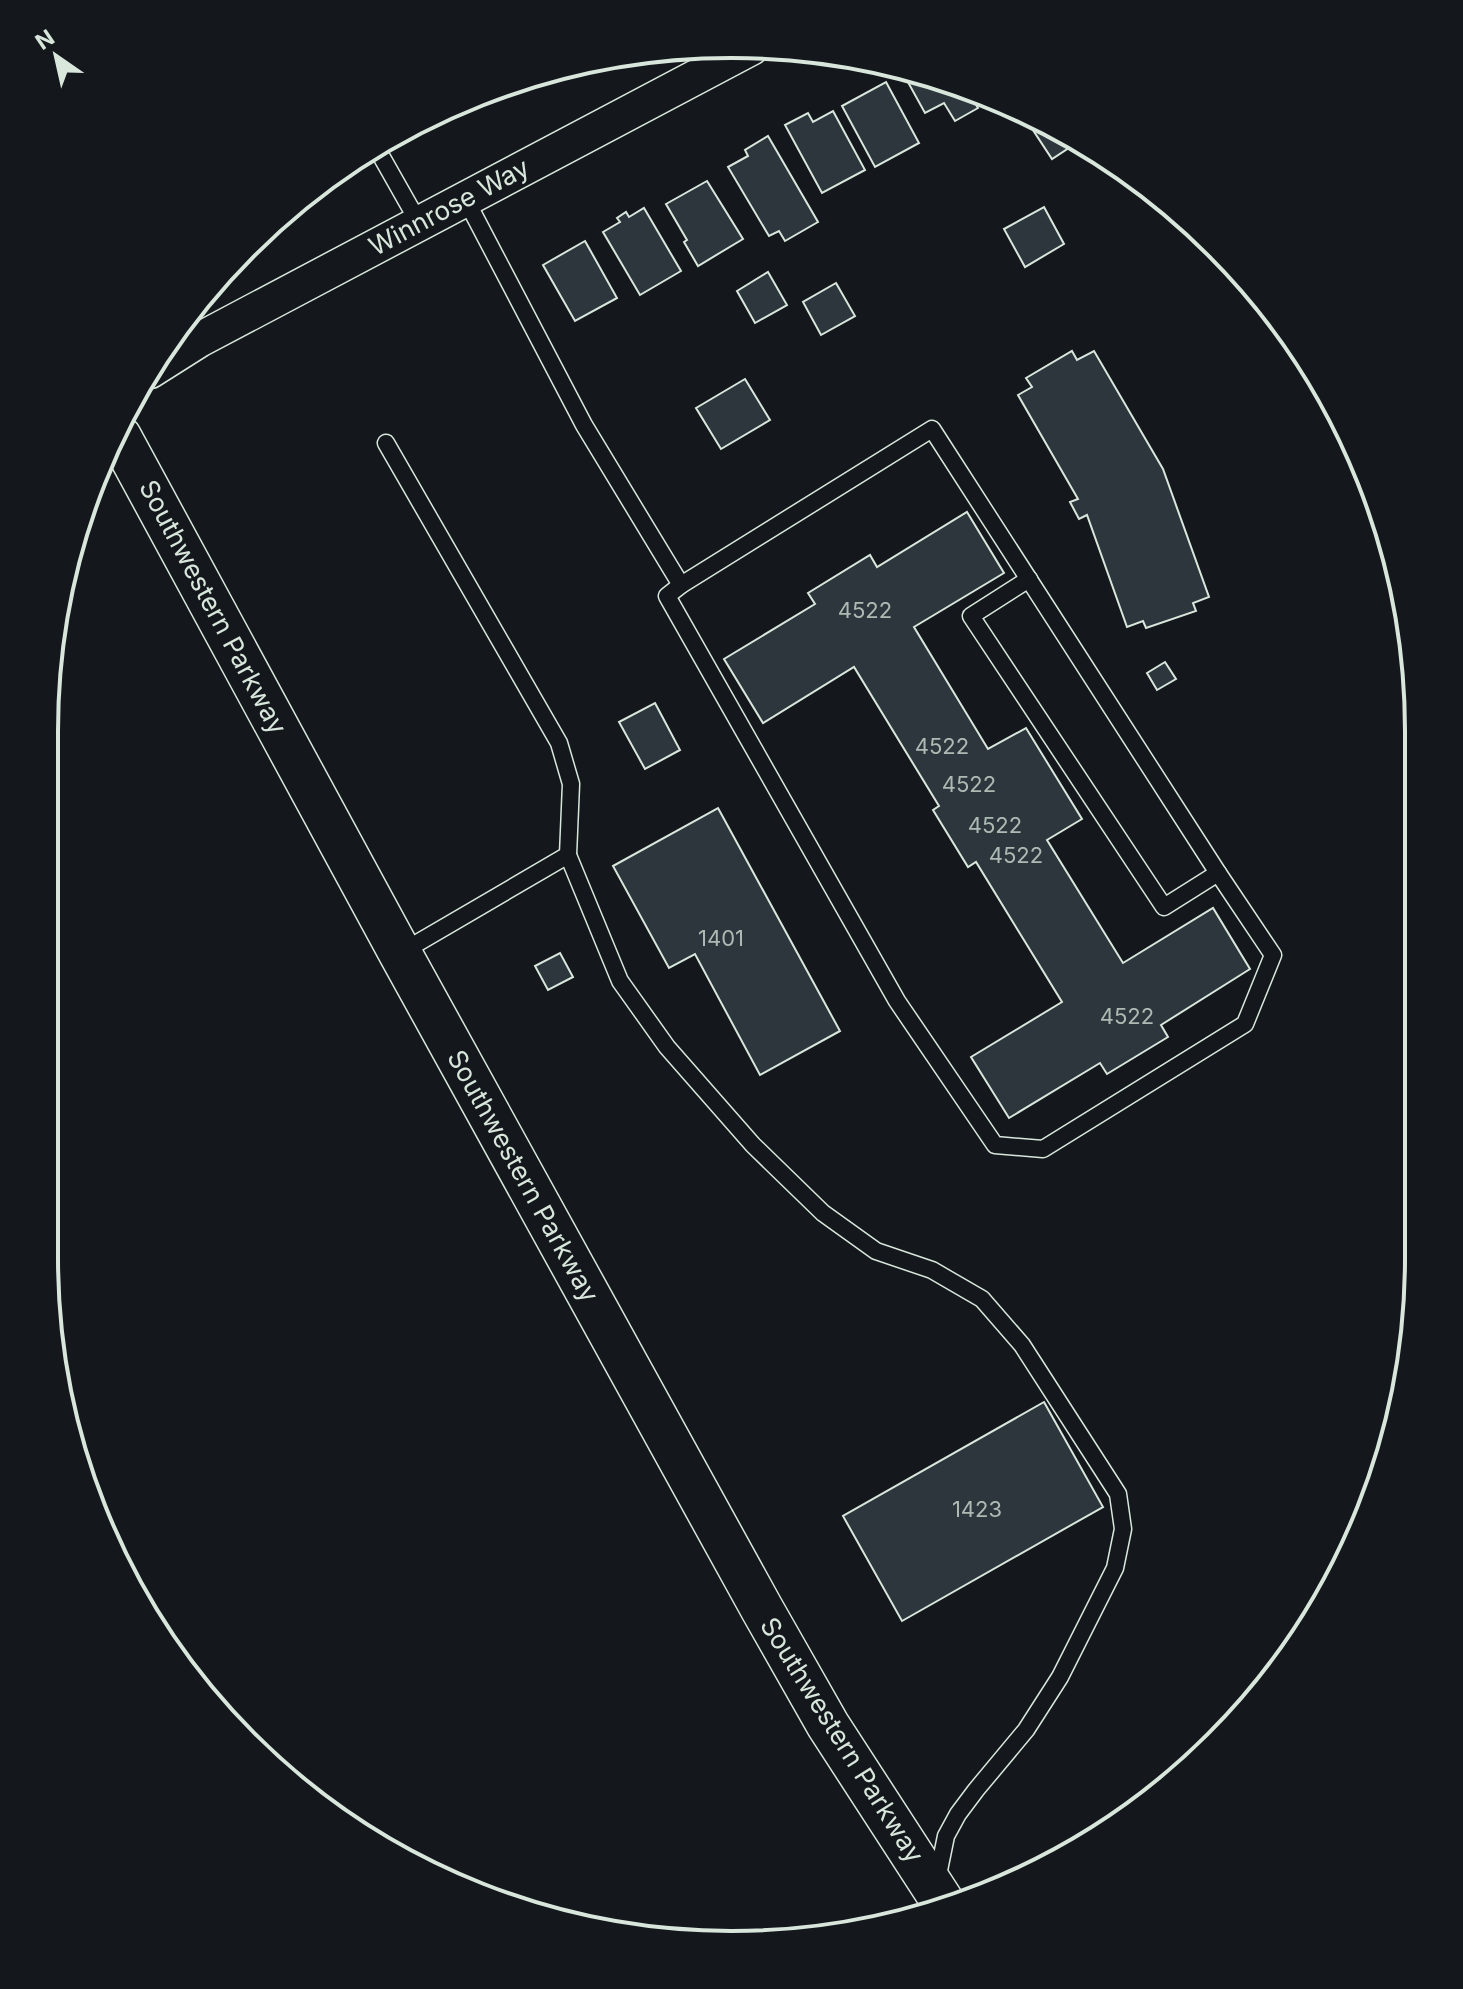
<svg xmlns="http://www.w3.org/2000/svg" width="1463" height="1989" viewBox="0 0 1463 1989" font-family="Inter,sans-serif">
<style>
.building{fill:#2c363c;stroke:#d8e6dc;stroke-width:2}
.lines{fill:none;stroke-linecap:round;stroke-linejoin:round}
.service-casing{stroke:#d8e6dc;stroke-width:19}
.minor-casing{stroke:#d8e6dc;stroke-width:37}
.tertiary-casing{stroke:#d8e6dc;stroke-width:45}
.service{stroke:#14181c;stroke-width:16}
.minor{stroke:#14181c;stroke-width:34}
.tertiary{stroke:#14181c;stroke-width:42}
.labels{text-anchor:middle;stroke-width:6;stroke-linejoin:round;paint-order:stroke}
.number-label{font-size:22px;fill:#adbab4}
.street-label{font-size:26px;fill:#d8e6dc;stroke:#14181c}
.rim{fill:none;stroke:#d8e6dc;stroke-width:4}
</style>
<rect width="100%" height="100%" fill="#14181c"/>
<!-- building -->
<g class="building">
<path d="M911,71L953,81L965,86L978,108L955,121L944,103L925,113L904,75Z"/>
<path d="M886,82L919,143L875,167L842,106Z"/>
<path d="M833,111L865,170L822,193L785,125L808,113L813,122Z"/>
<path d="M435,112L439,119L399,141L396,135Z"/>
<path d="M1041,121L1076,136L1081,140L1052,159L1031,127Z"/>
<path d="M768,136L818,222L785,241L779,231L769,236L728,167L748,156L745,150Z"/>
<path d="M707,181L743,239L698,266L684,242L687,240L666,204Z"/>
<path d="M1044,207L1064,244L1025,267L1004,229Z"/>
<path d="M644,208L681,271L640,295L603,232L620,222L617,218L626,212L629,217Z"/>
<path d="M585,241L617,298L575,321L543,265Z"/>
<path d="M768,272L787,305L755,323L737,291Z"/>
<path d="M836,283L855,316L821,335L803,302Z"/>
<path d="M1072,351L1077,360L1094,351L1163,469L1209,597L1193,603L1196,611L1146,628L1143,621L1127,627L1087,515L1079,519L1070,502L1078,499L1018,395L1032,387L1026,378Z"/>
<path d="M745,379L770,420L721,449L696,408Z"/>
<path d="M967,512L1004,573L914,627L988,749L1026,728L1082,819L1047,840L1123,963L1213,908L1250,969L1161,1025L1168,1037L1107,1074L1100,1063L1009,1118L971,1057L1062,1002L976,862L968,867L933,810L939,806L854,667L763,723L724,659L815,604L808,593L870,555L877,567Z"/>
<path d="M1165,662L1176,679L1157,690L1147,673Z"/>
<path d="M655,703L680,750L645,769L619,722Z"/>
<path d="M718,808L840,1031L760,1075L695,954L669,968L613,866Z"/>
<path d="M560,953L573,977L548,990L535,966Z"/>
<path d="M1044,1402L1103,1507L902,1621L843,1516Z"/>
</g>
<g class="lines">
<!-- service casing -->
<g class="service-casing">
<g id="service">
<path d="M376,147L419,223"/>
<path d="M465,198L584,425L681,585"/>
<path d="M932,429L1218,873L1273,955L1245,1024L1043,1149L995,1145L897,1001L667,596L681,585Z"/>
<path d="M386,443L559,743L571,784L568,855L620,981L667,1047L753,1145L823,1213L876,1251L932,1270L982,1299L1022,1345L1118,1494L1123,1529L1115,1568L1060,1677L1026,1730L976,1790L958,1814L946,1836L937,1880"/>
<path d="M1029,579L971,616L1164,907L1218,873"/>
<path d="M402,952L568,855"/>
</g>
</g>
<!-- minor casing -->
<g class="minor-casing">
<path id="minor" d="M150,371L199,340L751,48"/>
</g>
<!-- tertiary casing -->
<g class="tertiary-casing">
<path id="tertiary" d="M120,437L400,953L762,1609L828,1725L944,1904"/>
</g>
<!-- service -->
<use href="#service" class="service"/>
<!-- minor -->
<use href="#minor" class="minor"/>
<!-- tertiary -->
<use href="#tertiary" class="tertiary"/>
</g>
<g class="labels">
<!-- number labels -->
<g class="number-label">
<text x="865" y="618">4522</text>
<text x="942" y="754">4522</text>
<text x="969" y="792">4522</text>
<text x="995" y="833">4522</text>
<text x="1016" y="863">4522</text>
<text x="721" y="946">1401</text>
<text x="1127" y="1024">4522</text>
<text x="977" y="1517">1423</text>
</g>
<!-- street labels -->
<g class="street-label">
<text transform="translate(449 207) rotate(-28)" y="9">Winnrose Way</text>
<text transform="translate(213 607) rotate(62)" y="9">Southwestern Parkway</text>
<text transform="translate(523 1176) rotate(61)" y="9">Southwestern Parkway</text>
<text transform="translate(842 1740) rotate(58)" y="9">Southwestern Parkway</text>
</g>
</g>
<!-- crop -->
<path d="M0 0H1463V1989H0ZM731 58H732A673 673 0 0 1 1405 731V1258A673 673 0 0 1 732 1931H731A673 673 0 0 1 58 1258V731A673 673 0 0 1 731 58Z" fill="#14181c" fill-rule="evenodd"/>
<path class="rim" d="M731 58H732A673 673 0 0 1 1405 731V1258A673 673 0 0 1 732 1931H731A673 673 0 0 1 58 1258V731A673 673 0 0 1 731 58Z"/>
<!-- north arrow -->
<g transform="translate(56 56) rotate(326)" stroke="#14181c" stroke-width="6" paint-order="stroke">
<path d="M0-6L14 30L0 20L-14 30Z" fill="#d8e6dc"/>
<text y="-12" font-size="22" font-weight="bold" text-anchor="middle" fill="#d8e6dc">N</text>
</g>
</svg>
